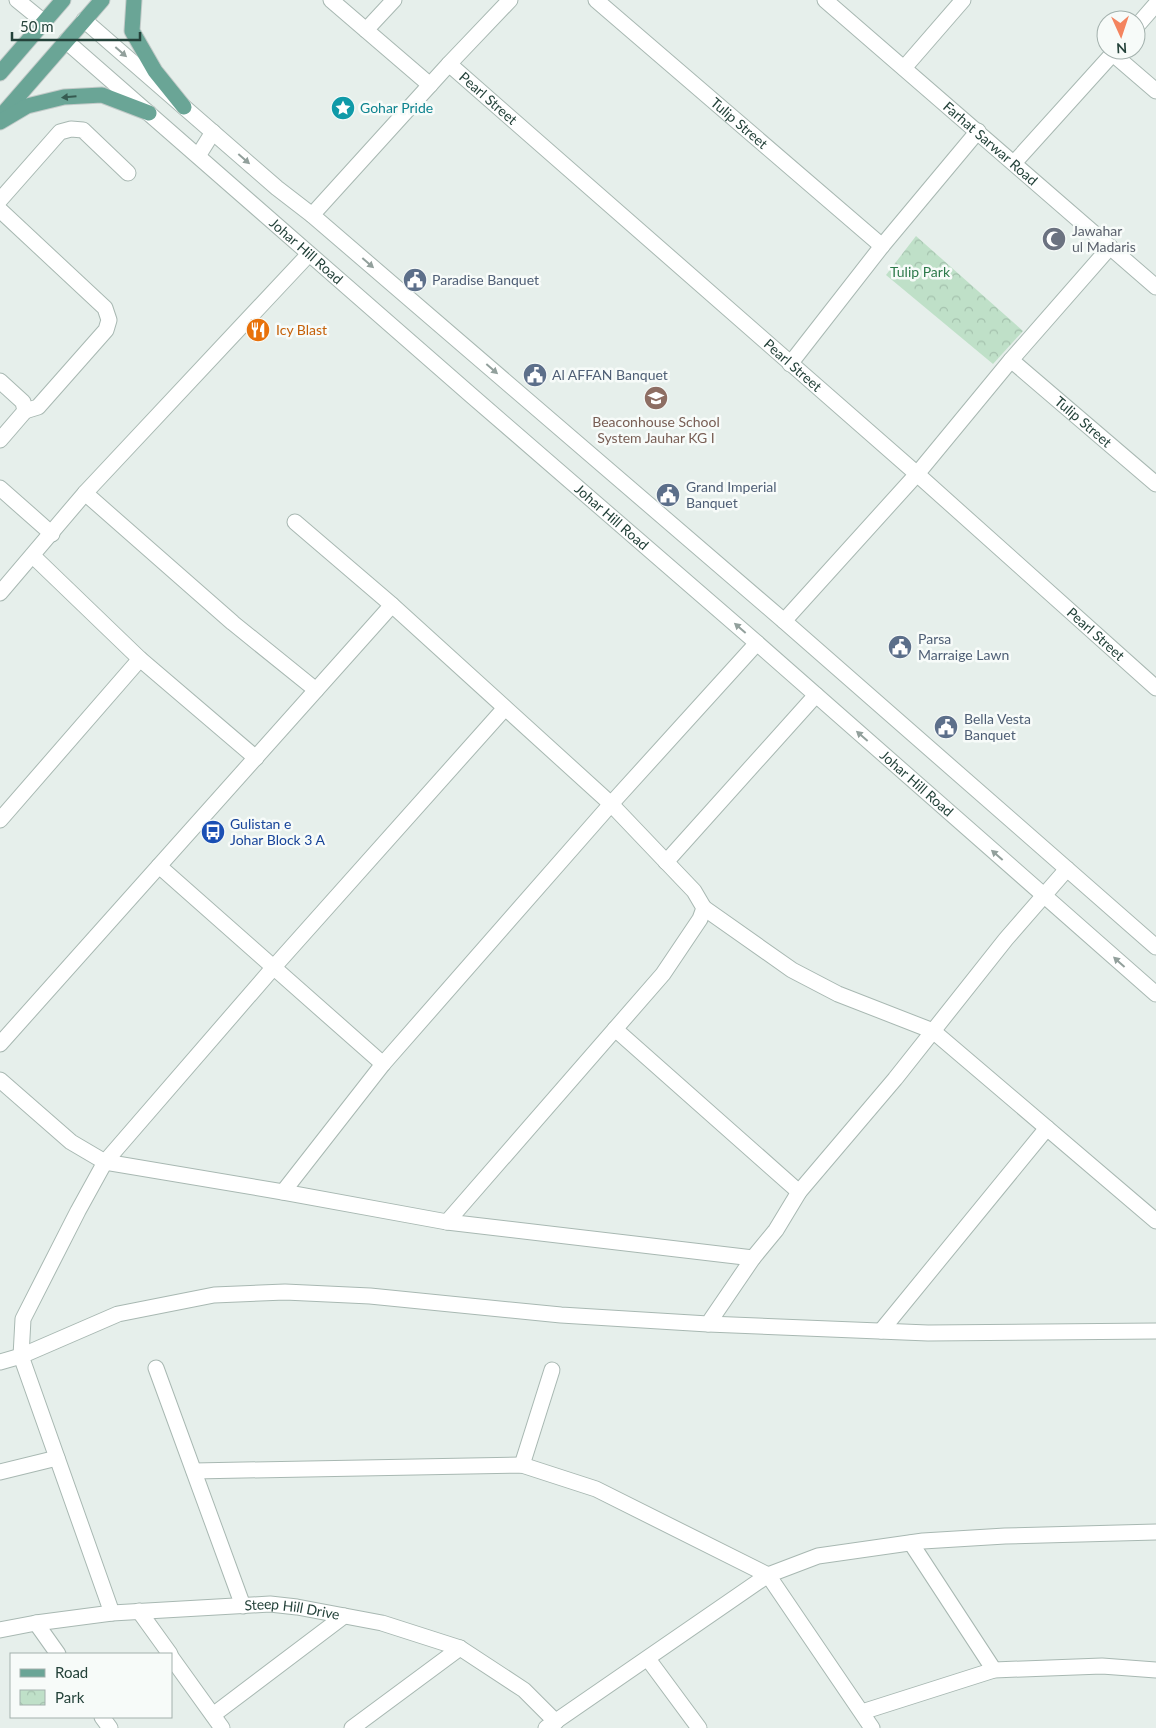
<svg xmlns="http://www.w3.org/2000/svg" width="1156" height="1728" viewBox="0 0 1156 1728" font-family="Lato,sans-serif">
<style>
.park{fill:url(#park-crowns)}
.lines{fill:none;stroke-linecap:round;stroke-linejoin:round}
.minor-casing{stroke:#a8b8b2;stroke-width:17}
.tertiary-casing{stroke:#a8b8b2;stroke-width:17}
.primary-casing{stroke:#c2cac8;stroke-width:17}
.minor{stroke:#fff;stroke-width:15}
.tertiary{stroke:#fff;stroke-width:15}
.primary{stroke:#6aa596;stroke-width:15}
.oneway{fill:#92a09c}
.oneway2{fill:#365b51}
.labels{text-anchor:middle;stroke-width:5;stroke-linejoin:round;paint-order:stroke}
.street-label{font-size:14px;fill:#24423a;stroke:#f7fbf9}
.culture-label{font-size:14px;fill:#0d838f;stroke:#f7fbf9;text-anchor:start}
.worship-label{font-size:14px;fill:#5b616d;stroke:#f7fbf9;text-anchor:start}
.park-label{font-size:14px;fill:#2d7a4b;stroke:#f7fbf9}
.service-label{font-size:14px;fill:#4e5e75;stroke:#f7fbf9;text-anchor:start}
.food-label{font-size:14px;fill:#c56008;stroke:#f7fbf9;text-anchor:start}
.education-label{font-size:14px;fill:#785e54;stroke:#f7fbf9}
.transit-label{font-size:14px;fill:#164399;stroke:#f7fbf9;text-anchor:start}
</style>
<defs>
<pattern id="park-crowns" width="20" height="18" patternUnits="userSpaceOnUse" patternTransform="scale(1.25)"><rect width="20" height="18" fill="#bfe0c8"/><path d="M2 6a3 3 0 1 1 6 0M12 15a3 3 0 1 1 6 0" fill="none" stroke="#a4c1ad"/></pattern>
</defs>
<rect width="100%" height="100%" fill="#e6efeb"/>
<!-- park -->
<path class="park" d="M916,236L1023,331L993,364L886,275Z"/>
<g class="lines">
<!-- minor casing -->
<g class="minor-casing">
<g id="minor">
<path d="M331,0L430,85"/>
<path id="s1" d="M596,0L882,246"/>
<path id="s2" d="M825,0L1156,287"/>
<path d="M1136,27L1156,4"/>
<path d="M366,30L394,0"/>
<path d="M1113,54L1156,91"/>
<path d="M449,64L510,0"/>
<path d="M904,68L963,0"/>
<path d="M1014,163L1116,50"/>
<path d="M0,200L60,132L71,129L83,130L128,173"/>
<path d="M0,210L105,308L109,320L106,330L38,407L25,411"/>
<path id="s3" d="M312,215L449,64L917,474L1156,688"/>
<path id="s4" d="M1011,360L1156,484"/>
<path d="M790,364L882,246L978,131"/>
<path d="M0,381L23,402L25,411L0,440"/>
<path d="M0,488L52,534"/>
<path d="M85,493L233,623L316,690"/>
<path d="M295,522L392,605L611,804L694,891L704,908L700,919L663,974L447,1222"/>
<path d="M33,556L140,659L256,758"/>
<path d="M0,593L85,493L309,254"/>
<path d="M784,621L917,474L1011,360L1110,247"/>
<path d="M0,820L140,659"/>
<path d="M666,862L816,695"/>
<path d="M159,866L383,1064"/>
<path d="M704,908L792,970L838,994L933,1031L1156,1221"/>
<path d="M615,1029L799,1192"/>
<path d="M0,1044L392,605"/>
<path d="M0,1080L71,1142L105,1162L283,1192L447,1222L753,1258L776,1230L799,1192L895,1079L1006,939L1067,869"/>
<path d="M283,1192L383,1064L611,804L757,643"/>
<path d="M708,1324L928,1333L1156,1331"/>
<path d="M881,1331L1047,1128"/>
<path d="M0,1362L21,1356L118,1314L214,1295L285,1292L370,1296L561,1315L708,1324L753,1258"/>
<path d="M156,1368L243,1606"/>
<path d="M522,1465L552,1370"/>
<path d="M194,1471L522,1465L596,1489L768,1575L872,1728"/>
<path d="M0,1472L57,1458"/>
<path d="M911,1543L994,1670"/>
<path d="M139,1611L170,1654"/>
<path d="M112,1613L21,1356L23,1319L78,1211L105,1162L273,968L505,708"/>
<path d="M36,1623L58,1654"/>
<path id="s5" d="M0,1630L36,1623L112,1613L270,1604L297,1607L382,1623L460,1648L524,1690L556,1722"/>
<path d="M171,1657L222,1728"/>
<path d="M648,1659L699,1728"/>
<path d="M862,1712L994,1670L1102,1666L1156,1670"/>
<path d="M213,1715L344,1616"/>
<path d="M102,1717L110,1728"/>
<path d="M352,1728L460,1648"/>
<path d="M546,1728L768,1575L818,1556L923,1541L1005,1536L1156,1532"/>
</g>
</g>
<!-- tertiary casing -->
<g class="tertiary-casing">
<g id="tertiary">
<path d="M17,0L44,22"/>
<path d="M84,20L277,188L312,215L784,621L1156,947"/>
<path id="s6" d="M66,41L472,396L757,643L1156,994"/>
<path d="M198,156L213,132"/>
</g>
</g>
<!-- primary casing -->
<g class="primary-casing">
<g id="primary">
<path d="M134,0L132,31L155,71L184,107"/>
<path d="M0,73L63,0"/>
<path d="M1,116L102,0"/>
<path d="M0,122L27,106L64,97L102,95L149,113"/>
</g>
</g>
<!-- minor -->
<use href="#minor" class="minor"/>
<!-- tertiary -->
<use href="#tertiary" class="tertiary"/>
<!-- primary -->
<use href="#primary" class="primary"/>
</g>
<!-- one-way arrows -->
<defs><path id="oneway-solid" d="M-6-.8H1V-3.2L6.5 0L1 3.2V.8H-6Z" transform="scale(1.25)"/></defs>
<g class="oneway">
<use href="#oneway-solid" transform="translate(121 52) rotate(41)"/>
<use href="#oneway-solid" transform="translate(244 159) rotate(41)"/>
<use href="#oneway-solid" transform="translate(368 263) rotate(41)"/>
<use href="#oneway-solid" transform="translate(492 369) rotate(41)"/>
<use href="#oneway-solid" transform="translate(740 628) rotate(-139)"/>
<use href="#oneway-solid" transform="translate(862 736) rotate(-139)"/>
<use href="#oneway-solid" transform="translate(997 855) rotate(-139)"/>
<use href="#oneway-solid" transform="translate(1119 962) rotate(-138)"/>
</g>
<use class="oneway2" href="#oneway-solid" transform="translate(69 97) rotate(175)"/>
<!-- icons -->
<defs>
<g id="sight-disc" transform="scale(1.25)"><circle r="9.5" fill="#0f9aa8" stroke="#f7fbf9"/><path d="M0-6L1.8-2.2L6-1.7L2.9 1.2L3.7 5.4L0 3.3L-3.7 5.4L-2.9 1.2L-6-1.7L-1.8-2.2Z" fill="#fff"/></g>
<g id="mosque-disc" transform="scale(1.25)"><circle r="9.5" fill="#6b7280" stroke="#f7fbf9"/><path d="M3.5-4.9A6 6 0 1 0 3.5 4.9A5 5 0 1 1 3.5-4.9Z" fill="#fff"/></g>
<g id="civic-disc" transform="scale(1.25)"><circle r="9.5" fill="#5c6f8a" stroke="#f7fbf9"/><path d="M-.6-6.5H3V-4.5H.6V-3L4-1V1h2V6H-6V1h2V-1L-.6-3ZM-1.2 2.5V6h2.4V2.5Z" fill="#fff"/></g>
<g id="restaurant-disc" transform="scale(1.25)"><circle r="9.5" fill="#e8710a" stroke="#f7fbf9"/><path d="M-5-6h1v4h1v-4h1v4h1v-4h1v5L-1.5 .5V6h-2V.5L-5-1ZM5-6V6H3V1.5H1.5Q1.5-4 5-6Z" fill="#fff"/></g>
<g id="school-disc" transform="scale(1.25)"><circle r="9.5" fill="#8d6e63" stroke="#f7fbf9"/><path d="M0-5L7-2L0 1L-7-2ZM-4 1L0 2.5L4 1V4Q0 6-4 4Z" fill="#fff"/></g>
<g id="bus-disc" transform="scale(1.25)"><circle r="9.5" fill="#1a4fb4" stroke="#f7fbf9"/><path d="M-5-6H5V4H4V6H2V4H-2V6H-4V4H-5ZM-3.5-4V0h7V-4ZM-3.5 1.2v1.5H-2V1.2ZM2 1.2v1.5H3.5V1.2Z" fill="#fff"/></g>
</defs>
<g fill-rule="evenodd">
<use href="#sight-disc" x="343" y="108"/>
<use href="#mosque-disc" x="1054" y="239"/>
<use href="#civic-disc" x="415" y="280"/>
<use href="#restaurant-disc" x="258" y="330"/>
<use href="#civic-disc" x="535" y="375"/>
<use href="#school-disc" x="656" y="398"/>
<use href="#civic-disc" x="668" y="495"/>
<use href="#civic-disc" x="900" y="647"/>
<use href="#civic-disc" x="946" y="727"/>
<use href="#bus-disc" x="213" y="832"/>
</g>
<g class="labels">
<!-- street labels -->
<g class="street-label">
<text dy="5" stroke="none"><textPath href="#s3" startOffset="256">Pearl Street</textPath></text>
<text dy="5" stroke="none"><textPath href="#s1" startOffset="189">Tulip Street</textPath></text>
<text dy="5" stroke="none"><textPath href="#s2" startOffset="219">Farhat Sarwar Road</textPath></text>
<text dy="5" stroke="none"><textPath href="#s6" startOffset="319">Johar Hill Road</textPath></text>
<text dy="5" stroke="none"><textPath href="#s3" startOffset="661">Pearl Street</textPath></text>
<text dy="5" stroke="none"><textPath href="#s4" startOffset="95">Tulip Street</textPath></text>
<text dy="5" stroke="none"><textPath href="#s6" startOffset="724">Johar Hill Road</textPath></text>
<text dy="5" stroke="none"><textPath href="#s3" startOffset="1066">Pearl Street</textPath></text>
<text dy="5" stroke="none"><textPath href="#s6" startOffset="1129">Johar Hill Road</textPath></text>
<text dy="5" stroke="none"><textPath href="#s5" startOffset="294">Steep Hill Drive</textPath></text>
</g>
<!-- culture labels -->
<g class="culture-label">
<text x="360" y="113">Gohar Pride</text>
</g>
<!-- worship labels -->
<g class="worship-label">
<text x="1072" y="236">Jawahar<tspan x="1072" dy="16">ul Madaris</tspan></text>
</g>
<!-- park labels -->
<g class="park-label">
<text x="920" y="277">Tulip Park</text>
</g>
<!-- service labels -->
<g class="service-label">
<text x="432" y="285">Paradise Banquet</text>
<text x="552" y="380">Al AFFAN Banquet</text>
<text x="686" y="492">Grand Imperial<tspan x="686" dy="16">Banquet</tspan></text>
<text x="918" y="644">Parsa<tspan x="918" dy="16">Marraige Lawn</tspan></text>
<text x="964" y="724">Bella Vesta<tspan x="964" dy="16">Banquet</tspan></text>
</g>
<!-- food labels -->
<g class="food-label">
<text x="276" y="335">Icy Blast</text>
</g>
<!-- education labels -->
<g class="education-label">
<text x="656" y="427">Beaconhouse School<tspan x="656" dy="16">System Jauhar KG I</tspan></text>
</g>
<!-- transit labels -->
<g class="transit-label">
<text x="230" y="829">Gulistan e<tspan x="230" dy="16">Johar Block 3 A</tspan></text>
</g>
</g>
<!-- legend -->
<rect x="10" y="1653" width="162" height="65" fill="#f7fbf9" stroke="#a3b1ad"/>
<rect x="20" y="1669" width="25" height="8" fill="#6aa596" stroke="#a3b1ad"/>
<text x="55" y="1678" font-size="15" fill="#24423a">Road</text>
<rect x="20" y="1690" width="25" height="15" fill="url(#park-crowns)" stroke="#a3b1ad"/>
<text x="55" y="1703" font-size="15" fill="#24423a">Park</text>
<!-- north arrow -->
<g transform="translate(1121 35) rotate(177)"><circle r="24" fill="#f7fbf9" stroke="#a3b1ad"/>
<path d="M0-4L9 19L0 12L-9 19Z" fill="#f4845f"/>
<text y="-8" font-size="14" font-weight="bold" text-anchor="middle" fill="#24423a">N</text>
</g>
<!-- scale -->
<path d="M12 32v8h128v-8" fill="none" stroke="#24423a" stroke-width="2.5"/>
<text x="20" y="32" font-size="15" fill="#24423a" stroke="#f7fbf9" stroke-width="4" paint-order="stroke">50 m</text>
</svg>
